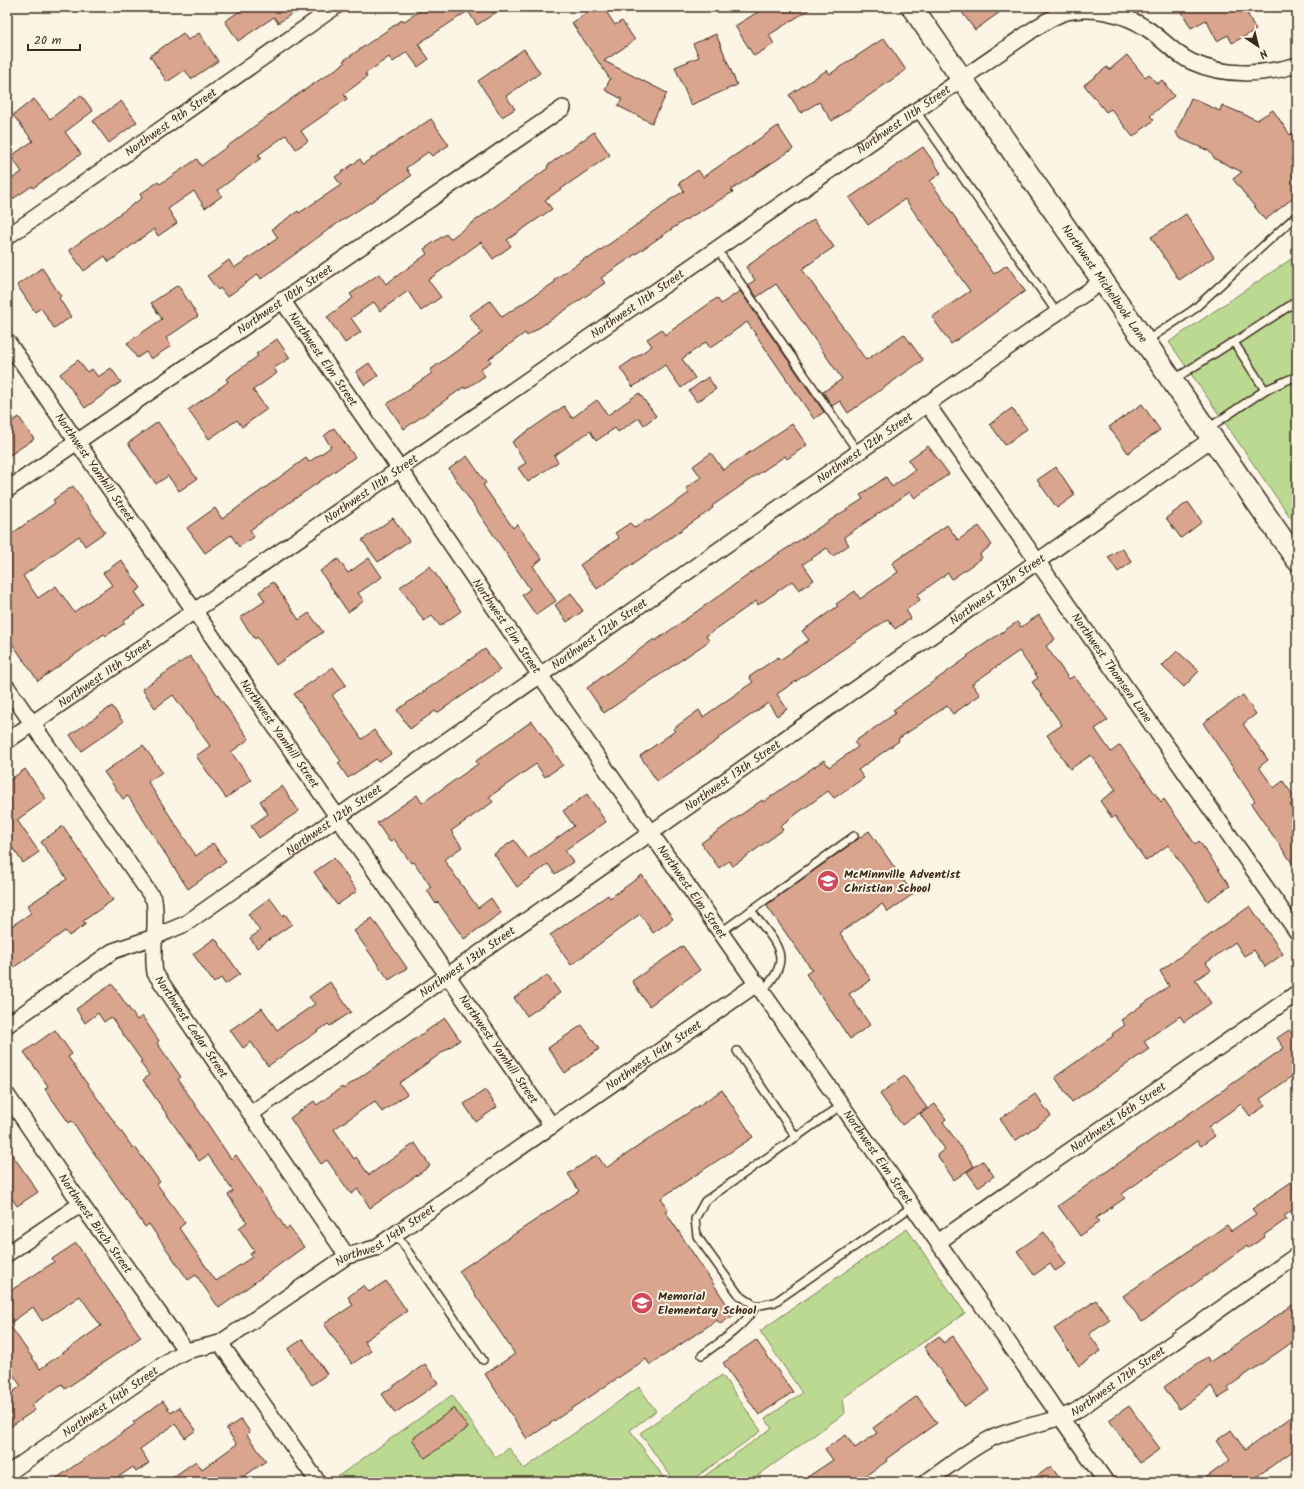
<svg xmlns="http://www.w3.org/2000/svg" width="1304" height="1489" viewBox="0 0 1304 1489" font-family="Kalam,sans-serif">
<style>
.green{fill:#bcd991;stroke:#7c8258}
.building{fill:#d9a58f;stroke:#3b2a1e;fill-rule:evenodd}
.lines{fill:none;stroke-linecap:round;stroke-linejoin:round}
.lane-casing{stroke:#3b2a1e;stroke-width:10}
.street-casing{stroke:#3b2a1e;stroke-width:18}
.secondary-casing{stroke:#3b2a1e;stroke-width:24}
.lane{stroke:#fcf5e5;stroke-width:7}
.street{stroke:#fcf5e5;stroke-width:15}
.secondary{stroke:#fcf5e5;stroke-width:21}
.labels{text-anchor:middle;stroke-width:4;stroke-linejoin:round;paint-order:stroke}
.street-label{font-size:12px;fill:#3b2a1e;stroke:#fcf5e5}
.poi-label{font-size:12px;font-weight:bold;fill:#3b2a1e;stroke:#fcf5e5;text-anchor:start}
</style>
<rect width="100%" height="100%" fill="#fcf5e5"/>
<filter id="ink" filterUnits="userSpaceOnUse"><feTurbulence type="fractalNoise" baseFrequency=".025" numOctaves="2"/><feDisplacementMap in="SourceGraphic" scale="8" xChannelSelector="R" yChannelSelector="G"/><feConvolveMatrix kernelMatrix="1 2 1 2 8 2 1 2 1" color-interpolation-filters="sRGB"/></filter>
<g filter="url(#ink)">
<!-- green -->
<g class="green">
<path d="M1297,255V527L1169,342Z"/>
<path d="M907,1229L965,1313L843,1398L845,1413L749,1482H696L772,1428L765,1419L802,1393L760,1331Z"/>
<path d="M722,1375L761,1431L689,1482H675L640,1433Z"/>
<path d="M639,1387L656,1411L630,1430L667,1482H340L337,1477L452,1395L496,1458L509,1448L524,1469Z"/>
</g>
<!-- building -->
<g class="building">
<path d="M246,7H302L278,23L274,17L238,41L225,21Z"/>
<path d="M426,7H504L477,25L468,11L418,44L429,59L418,67L407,52L393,62L389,57L365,74L367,77L344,94L347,99L301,131L308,141L296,149L286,135L258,155L261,158L218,190L222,196L205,208L194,191L168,209L177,223L158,236L154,229L109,262L105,256L84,271L69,250L142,198L140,194L158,182L160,184L197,159L201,166L291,99L345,63L343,61L402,20L403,22Z"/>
<path d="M595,7H603L615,25L622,21L635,40L604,61L667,93L652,123L618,106L622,99L605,90L610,79L572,23Z"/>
<path d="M766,7H813L769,35L774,44L754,56L735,26Z"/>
<path d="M958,7H1007L975,30Z"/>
<path d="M1179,7H1244L1256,30L1232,43L1228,35L1217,41L1206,20L1191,28Z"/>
<path d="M183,33L188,40L199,33L218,61L191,79L185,70L167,82L150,56Z"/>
<path d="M716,34L737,85L691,105L675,67L699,57L693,44Z"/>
<path d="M884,38L906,70L832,121L819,102L801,113L789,95L827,70L830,74Z"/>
<path d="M524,49L540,73L506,96L515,109L502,117L478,81Z"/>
<path d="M1127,55L1145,77L1149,74L1157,84L1162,80L1174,96L1150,116L1154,120L1133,137L1111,109L1106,112L1084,85L1107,67L1109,70Z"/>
<path d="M81,95L93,111L65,132L81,154L33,188L32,186L7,203V182L22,172L11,156L33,141L13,115L34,99L50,119Z"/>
<path d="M1191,98L1220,111L1222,105L1257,120L1273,110L1290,135L1297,129V195L1265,220L1233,179L1242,172L1215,159L1209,151L1179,138L1176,132Z"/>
<path d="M121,101L137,122L109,143L93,121Z"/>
<path d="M431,119L449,145L432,156L428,152L406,168L411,176L332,227L261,279L258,274L227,297L220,288L218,290L207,276L229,260L234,268L278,238L272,229L298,211L299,213L341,185L335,177L360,159L363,164Z"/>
<path d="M778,126L793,149L731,190L733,192L682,222L601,278L605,283L527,336L525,333L489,359L491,362L480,369L485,376L465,389L464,387L404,429L387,404L432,373L430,370L482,333L469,315L490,301L502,317L555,282L554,280L587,257L588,259L669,202L668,201L684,191L679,183L698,170L703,177Z"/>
<path d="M594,132L610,155L545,200L552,209L507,240L511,246L493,259L481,242L428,280L441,297L421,311L408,291L380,311L374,302L351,318L361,332L345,343L327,317L353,298L350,294L379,274L386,284L427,254L424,249L446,234L450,239L548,168L547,166Z"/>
<path d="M923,147L941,173L930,181L994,274L1007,265L1025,291L951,344L932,317L970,291L905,199L868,225L849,198Z"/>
<path d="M1186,214L1214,257L1179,280L1151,237Z"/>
<path d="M814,219L834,247L802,269L866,360L904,334L923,360L848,413L840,401L832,406L823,392L842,379L776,284L757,297L748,285L755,280L746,267Z"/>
<path d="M42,268L61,296L59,298L71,317L54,328L41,308L35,312L17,285Z"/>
<path d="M178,285L198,316L166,338L171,346L151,359L146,352L137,358L127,343L162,319L151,303Z"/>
<path d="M740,291L824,412L814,419L747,322L710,348L706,342L682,359L695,378L681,388L665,365L633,387L620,368L652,346L647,339L662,329L665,335L717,298L721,304Z"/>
<path d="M277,339L290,358L274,368L277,373L253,390L267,409L242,427L237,420L209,439L188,410L228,382L226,379L258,356L256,354Z"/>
<path d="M78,360L87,372L92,369L98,377L111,368L121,382L85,408L60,374Z"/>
<path d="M369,363L378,376L365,385L356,372Z"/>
<path d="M708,377L716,389L697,402L689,391Z"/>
<path d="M639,393L656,416L644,425L639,418L618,432L615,428L596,441L590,431L554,456L558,462L528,482L518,468L526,463L512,442L564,406L572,418L597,400L608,415Z"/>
<path d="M1142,404L1160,430L1128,453L1109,427Z"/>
<path d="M1012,408L1027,429L1005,445L990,424Z"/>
<path d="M19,417L34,439L7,457V425Z"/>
<path d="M158,422L197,479L179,491L168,476L156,484L128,443Z"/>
<path d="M792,424L807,445L787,459L785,456L748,481L712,506L713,508L597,589L580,565L619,538L615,533L630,523L635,528L647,519L649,521L689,493L686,488L701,477L693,466L711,453L723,470Z"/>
<path d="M334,428L355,457L250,530L254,537L239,547L231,535L205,553L187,528L215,508L222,519L306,458L309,462L331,447L324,436Z"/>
<path d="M928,446L949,474L915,498L910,492L844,537L849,545L833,556L827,548L803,564L814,580L799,590L792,581L758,605L756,601L706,636L709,641L604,713L587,688L654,639L655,641L775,556L863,499L860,495L886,477L892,487L915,470L908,460Z"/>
<path d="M467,456L486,483L483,485L513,528L517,524L542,559L533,566L556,601L536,615L522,595L530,589L449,469Z"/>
<path d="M1056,467L1075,495L1057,508L1037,480Z"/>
<path d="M73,486L105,532L85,546L79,536L23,576L38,598L56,586L74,612L112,585L103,573L121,560L141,588L135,592L145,606L123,621L125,623L106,636L104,634L38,681L7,636V537L55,503L53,500Z"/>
<path d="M1188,502L1202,522L1181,538L1166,518Z"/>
<path d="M393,518L409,541L378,562L362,540Z"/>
<path d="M947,525L958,540L979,526L992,545L980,554L982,558L952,579L948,573L917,595L920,600L906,610L911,618L895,629L888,619L777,694L787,709L777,716L768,703L718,738L719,739L657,781L640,756L675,731L673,729L699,710L703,717L753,682L749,677L778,657L780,660L809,640L802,631L838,606L836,604L855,591L860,599L898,572L892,563Z"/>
<path d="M1122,548L1132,562L1118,572L1108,557Z"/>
<path d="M369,558L382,577L358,593L364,601L348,612L320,571L338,559L348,573Z"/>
<path d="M430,566L461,611L440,626L432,616L424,621L400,587Z"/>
<path d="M273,582L299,620L309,613L323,632L276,665L257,637L255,639L240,618L265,601L259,592Z"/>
<path d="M571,593L583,611L567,622L555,605Z"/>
<path d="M1039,615L1055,639L1046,646L1069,679L1074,676L1108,720L1095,729L1111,752L1120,745L1161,802L1164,799L1195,844L1199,841L1230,886L1208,901L1168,845L1146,861L1115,816L1112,818L1100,801L1116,790L1091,755L1070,769L1047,735L1062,725L1032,682L1038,678L1019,651L972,684L980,695L953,714L947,706L898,739L899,741L858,770L864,778L834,798L828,791L780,826L783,830L733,866L729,861L719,868L701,843L762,800L763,802L824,760L829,767L858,747L854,742L896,713L893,710L968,657L967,656L1017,622L1021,627Z"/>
<path d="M485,649L500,670L437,713L435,711L410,729L397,710Z"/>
<path d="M1177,651L1199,671L1184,687L1162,666Z"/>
<path d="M190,656L249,739L231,752L251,780L226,798L196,756L210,746L173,695L155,708L142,689Z"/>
<path d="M333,667L346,685L332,695L362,739L374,730L391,754L379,762L376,759L348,778L338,763L341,761L294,694Z"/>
<path d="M1243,695L1256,714L1243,724L1268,760L1259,767L1274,788L1283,781L1296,800L1290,805L1297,815V870L1251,804L1255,801L1203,723Z"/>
<path d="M112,706L123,722L81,751L70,735Z"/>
<path d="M532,721L563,765L545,777L536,764L489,797L493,802L451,831L462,847L444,860L478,908L491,898L501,913L464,939L438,902L436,904L427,890L431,887L414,862L411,863L394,839L390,842L377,823L417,795L422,803L478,764L476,761Z"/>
<path d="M143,745L162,772L148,782L196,856L213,843L226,862L188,889L128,796L123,799L104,772Z"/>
<path d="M25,769L46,799L17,820L39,852L23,863L7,840V782Z"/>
<path d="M282,786L299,811L259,838L251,826L268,814L260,801Z"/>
<path d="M587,794L606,822L565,850L573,862L555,874L548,864L517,887L494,854L514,840L528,859L574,826L563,811Z"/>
<path d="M63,826L113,900L83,921L86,924L69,936L65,931L13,968L7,960V929L31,913L27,906L67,879L41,842Z"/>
<path d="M869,831L913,894L888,912L882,904L840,933L871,980L849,994L870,1025L850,1039L806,974L812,970L766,905Z"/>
<path d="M334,858L357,891L337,905L314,872Z"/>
<path d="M642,875L673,919L653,933L640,914L571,965L550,935L608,895L610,898Z"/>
<path d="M270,898L283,916L285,914L292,924L257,948L250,938L260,931L248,914Z"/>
<path d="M1250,906L1283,954L1265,967L1254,950L1244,956L1235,942L1206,963L1211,970L1195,980L1211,1003L1184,1022L1180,1016L1144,1041L1149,1049L1072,1102L1055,1077L1113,1036L1112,1034L1125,1025L1121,1020L1169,986L1160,971Z"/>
<path d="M372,918L407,968L389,980L354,931Z"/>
<path d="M215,938L240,974L225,984L221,978L214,983L193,954Z"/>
<path d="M683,946L700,970L649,1006L632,981Z"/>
<path d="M547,975L560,993L527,1016L514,998Z"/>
<path d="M330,982L351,1012L330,1026L328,1024L268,1066L251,1042L243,1048L230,1030L262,1008L277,1030L315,1004L309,997Z"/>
<path d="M112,984L137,1020L142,1016L159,1041L157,1043L181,1077L178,1079L231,1159L236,1155L286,1229L289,1227L304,1247L219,1308L196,1275L188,1280L149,1224L145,1227L72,1121L69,1123L45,1089L48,1086L24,1052L55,1030L72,1054L68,1057L133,1148L135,1147L160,1182L157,1184L185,1223L179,1228L216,1281L252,1257L250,1254L254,1251L239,1228L247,1222L228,1195L233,1191L208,1155L199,1161L143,1080L149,1075L140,1062L142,1061L111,1017L104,1022L98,1013L85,1023L76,1009Z"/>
<path d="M445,1018L460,1040L399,1083L407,1094L382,1112L375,1101L334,1129L354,1159L356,1157L369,1175L415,1143L430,1166L370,1208L358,1189L351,1194L327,1160L321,1164L290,1118L314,1101L317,1105L342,1087L343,1089Z"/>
<path d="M582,1025L599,1049L565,1073L548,1048Z"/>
<path d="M1289,1030L1297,1039V1073L1260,1099L1265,1106L1250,1116L1241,1104L1208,1127L1215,1136L1201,1146L1197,1141L1122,1194L1125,1198L1096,1218L1099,1222L1080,1236L1058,1206L1161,1133L1284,1048L1277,1038Z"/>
<path d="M904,1076L927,1108L902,1125L880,1094Z"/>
<path d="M485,1090L497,1107L476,1122L464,1104Z"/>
<path d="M722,1090L753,1137L661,1198L668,1209L665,1211L734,1315L720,1324L717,1320L650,1365L646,1359L527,1439L485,1374L515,1354L459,1271L579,1191L568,1174L597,1155L606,1168Z"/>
<path d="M1035,1094L1051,1116L1015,1141L1000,1119Z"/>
<path d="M935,1104L946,1119L943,1122L974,1166L954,1180L937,1155L945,1149L920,1114Z"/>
<path d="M7,1147L38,1192L17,1206L7,1191Z"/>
<path d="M983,1161L994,1176L978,1187L967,1172Z"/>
<path d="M1297,1178V1207L1284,1216L1287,1219L1264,1235L1265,1237L1248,1248L1247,1246L1142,1322L1123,1296L1227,1225L1231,1231L1256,1214L1252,1209Z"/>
<path d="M1044,1232L1066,1264L1055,1271L1050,1264L1034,1275L1017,1251Z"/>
<path d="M76,1243L141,1337L65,1389L62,1384L31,1405L35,1410L7,1429V1396L21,1386L7,1366V1293L54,1262L52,1259ZM80,1296L101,1326L40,1369L9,1324L33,1307L42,1321Z"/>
<path d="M386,1281L407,1311L364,1341L371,1351L352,1364L324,1324L353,1305L348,1297L364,1285L369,1292Z"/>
<path d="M1096,1300L1110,1320L1089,1334L1101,1351L1079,1366L1054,1329Z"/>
<path d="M1297,1302V1339L1228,1387L1230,1391L1219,1398L1211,1386L1179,1409L1164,1387L1207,1357L1210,1362Z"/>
<path d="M939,1336L943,1343L953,1336L990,1390L965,1407L924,1347Z"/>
<path d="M303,1339L327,1374L312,1385L288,1349Z"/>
<path d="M756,1340L793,1392L759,1415L723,1363Z"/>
<path d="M425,1364L438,1383L395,1413L382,1394Z"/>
<path d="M917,1396L937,1423L886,1459L887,1461L856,1482H800L833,1460L825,1449L846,1435L855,1448L877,1433L873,1428Z"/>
<path d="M163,1401L171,1413L179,1407L196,1430L185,1438L175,1424L140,1449L149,1463L136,1472L133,1467L111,1482H51L135,1424L133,1422Z"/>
<path d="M1129,1406L1160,1449L1140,1463L1109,1420Z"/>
<path d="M454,1408L468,1428L425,1458L412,1439Z"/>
<path d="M1297,1413V1448L1249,1482H1200L1230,1460L1216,1441L1231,1430L1245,1450Z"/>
<path d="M241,1419L250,1432L247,1435L266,1461L243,1477L241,1475L231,1482H166L196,1461L202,1469L237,1444L226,1429Z"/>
<path d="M1051,1466L1062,1482H1029Z"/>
</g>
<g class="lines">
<!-- lane casing -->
<g class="lane-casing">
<g id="lane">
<path d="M916,111L1057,313"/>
<path d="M717,249L858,452"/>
<path d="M1146,341L1193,310L1297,215"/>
<path d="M1233,343L1297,301"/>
<path d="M1173,380L1231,343L1235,344L1265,390L1207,429"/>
<path d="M1265,390L1297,376"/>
<path d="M751,910C774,943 797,956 762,991"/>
<path d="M721,932L854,836"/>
<path d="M737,1051L796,1137"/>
<path d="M842,1105L705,1201L695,1219L697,1236L739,1295L756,1306L775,1302L913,1206"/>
<path d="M396,1234L483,1360"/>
<path d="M702,1355C723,1340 742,1328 756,1306"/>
</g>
</g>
<!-- street casing -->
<g class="street-casing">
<g id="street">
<path id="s1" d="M7,237L335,7"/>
<path id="s2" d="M282,300L399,468L540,675L1106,1482"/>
<path id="s3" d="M7,341L552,1126"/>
<path id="s4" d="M927,404L1297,932"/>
<path id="s5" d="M7,490L563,108"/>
<path id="s6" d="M7,687L154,900C158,924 151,948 155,973L347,1256"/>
<path id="s7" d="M7,741L1031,31C1042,24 1054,15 1067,12C1092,6 1125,14 1146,28C1162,38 1174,54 1192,62C1225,77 1264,75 1297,65"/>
<path id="s8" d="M7,1025L113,951L154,937L185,924L1104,280"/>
<path id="s9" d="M7,1095L81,1204L186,1351"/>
<path id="s10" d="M252,1113L1213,438"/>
<path id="s11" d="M938,1242L1297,993"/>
<path d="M7,1254L81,1204"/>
<path d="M220,1343L318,1482"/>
<path id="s12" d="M7,1474L174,1357L186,1351L220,1343L347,1256L375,1248L758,983"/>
<path id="s13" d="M926,1482C947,1468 968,1450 990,1439C1018,1426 1049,1424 1076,1411L1297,1255"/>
</g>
</g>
<!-- secondary casing -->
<g class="secondary-casing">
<g id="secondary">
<path id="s14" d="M912,7L1297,560"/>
</g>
</g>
<!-- lane -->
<use href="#lane" class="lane"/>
<!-- street -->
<use href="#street" class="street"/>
<!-- secondary -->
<use href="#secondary" class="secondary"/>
</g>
</g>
<!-- icons -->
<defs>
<g id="school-disc" transform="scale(1.15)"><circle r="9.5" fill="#d1495b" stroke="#fcf5e5"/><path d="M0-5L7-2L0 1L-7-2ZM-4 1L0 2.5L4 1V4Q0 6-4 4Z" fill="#fff"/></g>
</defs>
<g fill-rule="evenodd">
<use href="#school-disc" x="828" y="881"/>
<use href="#school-disc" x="642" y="1303"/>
</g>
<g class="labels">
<!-- street labels -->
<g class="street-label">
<text dy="4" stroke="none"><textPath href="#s7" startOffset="1091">Northwest 11th Street</textPath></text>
<text dy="4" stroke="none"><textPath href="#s1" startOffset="200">Northwest 9th Street</textPath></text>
<text dy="4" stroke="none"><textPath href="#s14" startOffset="337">Northwest Michelbook Lane</textPath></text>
<text dy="4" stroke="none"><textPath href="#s5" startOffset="337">Northwest 10th Street</textPath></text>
<text dy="4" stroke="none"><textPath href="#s7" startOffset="767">Northwest 11th Street</textPath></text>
<text dy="4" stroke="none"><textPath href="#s2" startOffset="72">Northwest Elm Street</textPath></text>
<text dy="4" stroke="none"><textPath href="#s8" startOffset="1036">Northwest 12th Street</textPath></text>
<text dy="4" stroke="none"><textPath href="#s3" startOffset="154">Northwest Yamhill Street</textPath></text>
<text dy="4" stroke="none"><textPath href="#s7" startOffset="443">Northwest 11th Street</textPath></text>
<text dy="4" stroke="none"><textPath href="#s10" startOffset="911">Northwest 13th Street</textPath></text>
<text dy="4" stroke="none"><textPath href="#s2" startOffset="396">Northwest Elm Street</textPath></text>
<text dy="4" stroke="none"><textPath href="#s8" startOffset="712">Northwest 12th Street</textPath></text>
<text dy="4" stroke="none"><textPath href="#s4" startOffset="322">Northwest Thomsen Lane</textPath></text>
<text dy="4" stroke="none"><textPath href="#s7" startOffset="119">Northwest 11th Street</textPath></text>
<text dy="4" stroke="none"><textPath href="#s3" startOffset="478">Northwest Yamhill Street</textPath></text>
<text dy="4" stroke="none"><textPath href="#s10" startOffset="587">Northwest 13th Street</textPath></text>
<text dy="4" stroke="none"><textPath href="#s8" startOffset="388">Northwest 12th Street</textPath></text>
<text dy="4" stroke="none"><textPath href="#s2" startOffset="720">Northwest Elm Street</textPath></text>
<text dy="4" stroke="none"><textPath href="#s10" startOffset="263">Northwest 13th Street</textPath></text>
<text dy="4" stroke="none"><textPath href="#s6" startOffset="397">Northwest Cedar Street</textPath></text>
<text dy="4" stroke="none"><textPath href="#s3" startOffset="862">Northwest Yamhill Street</textPath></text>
<text dy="4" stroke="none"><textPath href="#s12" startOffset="774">Northwest 14th Street</textPath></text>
<text dy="4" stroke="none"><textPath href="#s11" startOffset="219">Northwest 16th Street</textPath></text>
<text dy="4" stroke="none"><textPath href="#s2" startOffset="1044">Northwest Elm Street</textPath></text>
<text dy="4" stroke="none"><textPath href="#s9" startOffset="156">Northwest Birch Street</textPath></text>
<text dy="4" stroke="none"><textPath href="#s12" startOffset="450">Northwest 14th Street</textPath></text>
<text dy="4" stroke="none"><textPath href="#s13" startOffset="219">Northwest 17th Street</textPath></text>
<text dy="4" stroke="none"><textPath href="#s12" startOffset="126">Northwest 14th Street</textPath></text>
</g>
<!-- poi labels -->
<g class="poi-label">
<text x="844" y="878">McMinnville Adventist<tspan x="844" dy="14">Christian School</tspan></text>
<text x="658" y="1300">Memorial<tspan x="658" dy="14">Elementary School</tspan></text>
</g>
</g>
<!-- margin -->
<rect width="1304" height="1489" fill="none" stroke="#fcf5e5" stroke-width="24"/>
<rect x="12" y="12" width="1280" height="1465" fill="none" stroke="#3b2a1e" stroke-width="1.5" filter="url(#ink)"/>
<!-- north arrow -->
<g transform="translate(1258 46) rotate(145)" stroke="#fcf5e5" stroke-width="3" paint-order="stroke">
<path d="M0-3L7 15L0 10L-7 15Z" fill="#3b2a1e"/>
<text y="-6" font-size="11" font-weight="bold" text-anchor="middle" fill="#3b2a1e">N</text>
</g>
<!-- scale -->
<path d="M28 44v6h52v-6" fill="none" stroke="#3b2a1e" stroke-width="2"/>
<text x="34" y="44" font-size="12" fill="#3b2a1e" stroke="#fcf5e5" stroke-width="3" paint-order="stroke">20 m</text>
</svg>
